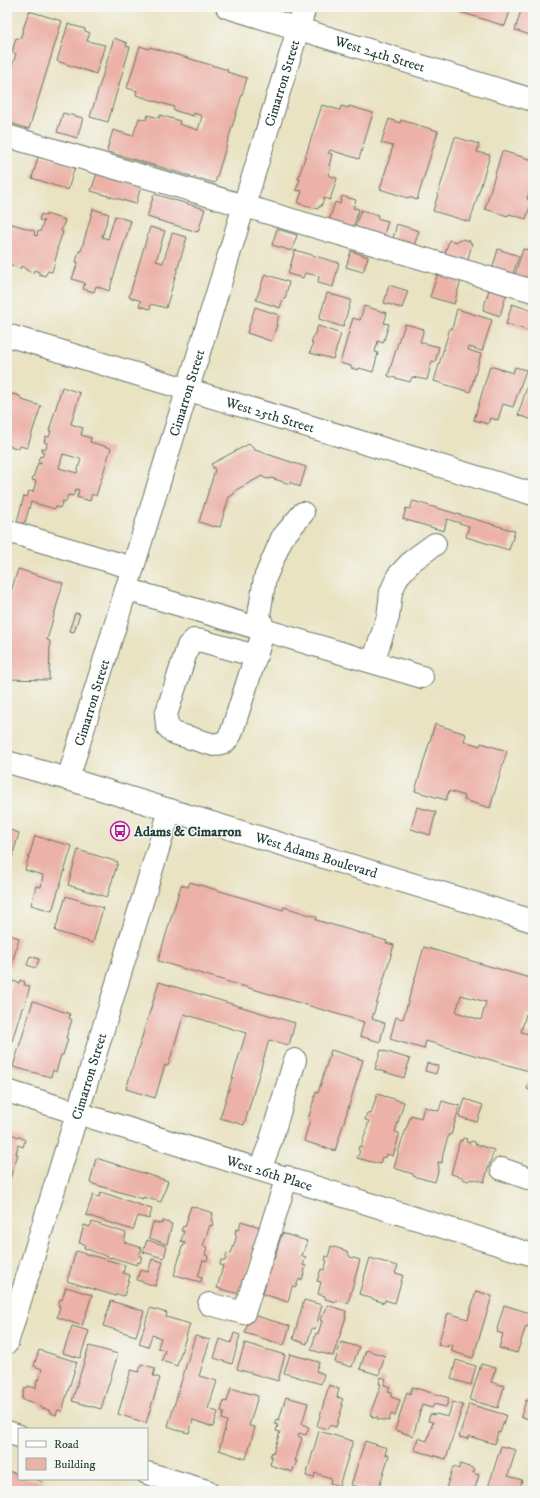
<svg xmlns="http://www.w3.org/2000/svg" width="540" height="1498" viewBox="0 0 540 1498" font-family="'IM FELL DW Pica',serif">
<style>
.building{fill:#ecb1a7;fill-rule:evenodd}
.lines{fill:none;stroke-linecap:round;stroke-linejoin:round}
.minor-casing{stroke:#676;stroke-width:24}
.major-casing{stroke:#676;stroke-width:24}
.minor{stroke:#fff;stroke-width:22}
.major{stroke:#fff;stroke-width:22}
.labels{text-anchor:middle;stroke-width:3;stroke-linejoin:round;paint-order:stroke}
.street-label{font-size:14px;fill:#1f3d34;stroke:#f6f6f2}
.poi-label{font-size:14px;font-weight:bold;fill:#1f3d34;stroke:#f6f6f2;text-anchor:start}
</style>
<rect width="100%" height="100%" fill="#f6f6f2"/>
<filter id="ink" filterUnits="userSpaceOnUse"><feTurbulence type="fractalNoise" baseFrequency=".025" numOctaves="2"/><feDisplacementMap in="SourceGraphic" scale="8" xChannelSelector="R" yChannelSelector="G"/><feConvolveMatrix kernelMatrix="1 2 1 2 8 2 1 2 1" color-interpolation-filters="sRGB"/></filter>
<filter id="wash" filterUnits="userSpaceOnUse"><feTurbulence type="fractalNoise" baseFrequency=".012" numOctaves="4" result="noise"/><feDisplacementMap in="SourceGraphic" scale="16" xChannelSelector="R" yChannelSelector="G"/><feGaussianBlur stdDeviation="0.9" result="paint"/><feColorMatrix in="noise" values="0 0 0 0 0 0 0 0 0 0 0 0 0 0 0 0 0 1.4 0 .05"/><feComposite in="paint" operator="in"/></filter>
<g filter="url(#wash)">
<rect width="100%" height="100%" fill="#e9e3c2"/>
<g id="blocks">
<!-- building -->
<g class="building">
<path d="M459,7H500L510,11L505,26L457,11Z"/>
<path d="M522,7H533V36L515,30Z"/>
<path d="M29,11L62,21L29,129L7,122V78H8L16,54L12,52L16,38L20,39Z"/>
<path d="M68,24L85,29V31L90,33L87,41L105,45L96,74L57,61Z"/>
<path d="M114,38L127,43L126,46L130,47L108,122L90,117Z"/>
<path d="M140,46L149,49L150,47L228,70L227,72L247,78L215,183L108,152L107,150L113,130L133,136L139,118L146,120L148,115L159,118L160,115L180,121L179,124L198,130L202,116L194,113L193,116L173,110L174,107L136,95L137,91L127,88Z"/>
<path d="M322,105L340,110L341,106L349,108V106L373,113L359,159L330,150L328,153L332,154L329,166H331L328,175L337,178L330,200L324,198L321,207L319,206L318,209L298,203L302,191L296,190L300,179H298Z"/>
<path d="M63,113L83,118L77,138L57,132Z"/>
<path d="M389,119L400,123L401,120L438,131L417,200L409,197L408,198L380,189L393,146L381,143Z"/>
<path d="M455,137L479,144L477,152L490,155L470,222L433,211Z"/>
<path d="M502,151L533,160V180L527,199L532,200L526,219L509,214L508,216L485,209Z"/>
<path d="M39,154L75,166L68,190L32,178Z"/>
<path d="M97,173L141,186L136,204L91,191Z"/>
<path d="M154,194L205,209L198,232L147,217Z"/>
<path d="M342,196L356,200L353,208L359,209L352,231L328,224L335,202L340,204Z"/>
<path d="M93,209L109,214L102,237L108,239L115,216L131,221L109,291L96,286L94,292L83,289L85,283L72,279L78,262H76L79,251H81Z"/>
<path d="M361,210L378,215L377,218L388,221L383,238L354,230Z"/>
<path d="M41,214L46,216V214L65,220L61,231L63,232L57,249L58,250L52,272L48,271L45,276L39,274V272L34,270L33,273L26,270V269L21,266L20,269L7,263V231L9,223L35,231L34,235L37,236L38,231L40,232L44,221L39,220Z"/>
<path d="M397,224L419,231L413,249L392,242Z"/>
<path d="M150,227L165,231L156,261L163,263L172,233L187,237L166,308L151,304L150,309L139,306L141,301L129,297Z"/>
<path d="M277,229L297,235L292,251L272,245Z"/>
<path d="M462,239L470,241V243H472L467,263L444,257L449,240L457,242L458,240L461,241Z"/>
<path d="M530,248L533,249V283L514,277L523,249L529,250Z"/>
<path d="M498,249L519,256L512,276L492,270Z"/>
<path d="M295,250L339,263L333,287L318,283L319,276L305,273L303,278L288,274Z"/>
<path d="M351,251L368,257L363,272L346,267Z"/>
<path d="M438,273L461,280L454,304L430,297Z"/>
<path d="M265,274L289,282L285,299H283L280,308L256,300Z"/>
<path d="M389,285L408,291L402,308L384,303Z"/>
<path d="M489,290L506,295L500,316L483,310Z"/>
<path d="M327,293L351,300L343,327L319,319Z"/>
<path d="M512,304L533,311V332L506,324Z"/>
<path d="M364,306L387,313L384,323L389,324L383,343L378,341L375,352L378,353L373,372L359,368L358,370L351,368V366L340,363L353,318L360,320Z"/>
<path d="M255,307L279,315L276,325H277L271,341L247,333Z"/>
<path d="M457,309L492,320L482,351L469,347L468,350L481,354L470,392L434,381L450,328L452,329Z"/>
<path d="M405,324L424,329L420,342L439,347L435,362L432,361L427,380L412,377L410,382L388,376L400,336H401Z"/>
<path d="M318,326L341,334L333,359L310,353L313,343L311,342Z"/>
<path d="M490,366L513,373L515,367L526,370L513,407L503,404L498,420L490,418L488,424L474,420Z"/>
<path d="M533,368V420L518,415Z"/>
<path d="M62,387L80,393L71,424L83,428L81,435L91,438L90,442L111,448L96,496L92,494L90,501L77,497L79,490L76,489L73,496L68,495L66,502L63,501L60,508L56,507L55,509L31,502L25,522L21,524L16,525L24,496L27,497L29,491L33,492L36,481L32,480L38,463L41,464V462L38,461L40,456L42,457L44,452L41,451L42,448L46,449L47,443L44,442L46,436L49,437L51,431H49ZM63,454L81,459L77,473L59,468Z"/>
<path d="M13,394L20,396L22,400L41,406L27,448L20,446L19,449L7,445V396Z"/>
<path d="M249,444L255,450L306,467L300,487L290,482V484L271,478L269,479L264,478L262,476L236,490L233,495L229,497L220,527L214,526V527L199,522L215,470L211,464Z"/>
<path d="M413,501L515,531L509,550L466,537L469,526L447,519L444,531L403,519L406,508L410,509Z"/>
<path d="M18,569L63,583L47,640L50,641L49,680L7,679V605Z"/>
<path d="M75,613L80,614L74,632L69,631Z"/>
<path d="M435,724L466,734L464,741L480,746L481,743L507,751L490,808L464,800L465,796L449,791L446,800L415,791Z"/>
<path d="M417,807L436,812L430,835L411,829Z"/>
<path d="M7,829L19,833L7,875Z"/>
<path d="M35,836L72,846L52,911L31,905L36,886L41,887L43,875L25,870Z"/>
<path d="M78,850L118,862L107,897L68,885Z"/>
<path d="M190,882L283,910L284,907L317,917L316,920L387,941L386,943L394,945L372,1019L385,1023L380,1042L360,1036L364,1022L158,961L181,885L188,887Z"/>
<path d="M66,896L103,908L93,943L55,931Z"/>
<path d="M7,934L19,938L11,967L7,966Z"/>
<path d="M424,947L533,979V1016L526,1014L521,1032L533,1035V1091L527,1089L532,1072L426,1041L424,1049L390,1039L396,1017L403,1019ZM461,995L486,1002L481,1020L456,1012Z"/>
<path d="M30,956L39,959L36,968L27,965Z"/>
<path d="M20,980L25,982L24,985L30,986L24,1008H22L9,1051L7,1050V999L13,981L19,983Z"/>
<path d="M159,982L295,1023L289,1045L269,1040L244,1125L220,1118L246,1033L184,1014L168,1066L165,1065L155,1098L126,1089Z"/>
<path d="M33,1001L70,1014L69,1018L72,1020L66,1038L68,1039L63,1055H61L56,1072L53,1070L51,1077L13,1067Z"/>
<path d="M331,1050L363,1060L335,1151L304,1141L310,1120H308L316,1092L318,1093Z"/>
<path d="M381,1050L410,1059L404,1078L375,1069Z"/>
<path d="M427,1063L438,1066L436,1074L425,1071Z"/>
<path d="M377,1094L404,1102L395,1132L399,1133V1136L393,1156L387,1154L386,1158L382,1157L380,1164L357,1158L360,1151L358,1150L359,1146L361,1147L369,1121L365,1120L367,1113L371,1114Z"/>
<path d="M465,1099L483,1105L477,1122L459,1117Z"/>
<path d="M442,1101L460,1106L451,1135L449,1134L443,1153L442,1163L438,1162L439,1168L435,1182L413,1176V1174L394,1168L401,1143L411,1115L421,1118L424,1107L439,1111Z"/>
<path d="M7,1133L22,1138L25,1140L23,1147L18,1145L16,1154H18L10,1179H7Z"/>
<path d="M463,1138L467,1139L466,1142L470,1143L471,1141L475,1142V1144L494,1150L484,1182L474,1179L473,1180L471,1179L468,1181L463,1179L462,1177L451,1174L460,1140L462,1141Z"/>
<path d="M96,1158L168,1181L161,1202L143,1197V1199L90,1183Z"/>
<path d="M101,1192L152,1209L149,1219L138,1216L133,1230L86,1215L93,1195L99,1197Z"/>
<path d="M191,1206L213,1213L211,1221H213L212,1226L210,1225L203,1246L207,1247L205,1255L208,1256L207,1261L203,1260L198,1277L202,1278L201,1282L174,1275L181,1252H180L182,1247H183L185,1242L181,1241L184,1231H181L183,1226L185,1227L188,1218H187Z"/>
<path d="M163,1221L172,1224L167,1244L149,1238L153,1222L162,1224Z"/>
<path d="M241,1221L263,1228L239,1294L217,1288L223,1266L220,1265L221,1260L225,1261L227,1253L231,1254L237,1235H235L236,1229L239,1230Z"/>
<path d="M92,1222L126,1233L124,1242L142,1248L139,1256H142L140,1263L137,1262V1265L111,1257V1258L84,1248L85,1244L79,1243L84,1225L90,1227Z"/>
<path d="M282,1233L307,1241L302,1256L306,1257L303,1265L306,1266L302,1280L299,1279L296,1287L292,1286L288,1302L263,1294L271,1265L268,1264L270,1258L274,1259Z"/>
<path d="M147,1240L167,1246L164,1258L143,1252Z"/>
<path d="M331,1246L347,1251L350,1257L360,1260L348,1303L337,1300L336,1302L325,1299V1296L318,1294L321,1282L317,1281L321,1269L324,1270L327,1261L325,1260L326,1256L328,1257Z"/>
<path d="M76,1251L125,1265L123,1273L130,1275L124,1296L117,1294L116,1296L67,1281Z"/>
<path d="M370,1258L398,1266L395,1273L403,1275L395,1303L385,1300L384,1303L359,1294Z"/>
<path d="M152,1259L163,1262L155,1286L137,1280L140,1270L148,1272Z"/>
<path d="M66,1287L92,1295L82,1326L57,1317L60,1306H58L60,1299L62,1300Z"/>
<path d="M476,1291L492,1296L473,1358L451,1351L453,1345L448,1344V1347L438,1344L448,1313L468,1319Z"/>
<path d="M304,1300L322,1305L315,1329L312,1328L307,1344L293,1339Z"/>
<path d="M111,1301L144,1311L136,1336L103,1326Z"/>
<path d="M327,1305L346,1311L345,1317H346L333,1356L311,1350L316,1333L318,1334L322,1321L320,1320L323,1312H325Z"/>
<path d="M504,1305L533,1314L532,1327L526,1326L517,1353L499,1348L503,1334L497,1332L498,1330L497,1329Z"/>
<path d="M150,1308L167,1313L166,1317L190,1324L177,1366L162,1361L165,1350L158,1348L161,1338L152,1335L148,1347L139,1344Z"/>
<path d="M250,1314L290,1326L284,1345L245,1333Z"/>
<path d="M72,1326L89,1331L80,1358L63,1353Z"/>
<path d="M234,1333L240,1335L232,1364L214,1358L220,1339L231,1343Z"/>
<path d="M195,1336L210,1340L199,1376L217,1381L208,1409L218,1412L213,1427L193,1420L189,1433L176,1430L168,1426Z"/>
<path d="M341,1342L359,1347L352,1367L335,1362Z"/>
<path d="M245,1343L285,1355L278,1381L237,1369Z"/>
<path d="M89,1346L118,1354L101,1409L72,1401Z"/>
<path d="M39,1350L77,1362L62,1411L58,1410L56,1415L49,1412V1410L39,1407L40,1405L22,1399L25,1388H27L28,1386L36,1388L37,1379L39,1380L42,1369L34,1366Z"/>
<path d="M366,1350L385,1356L379,1375L360,1369Z"/>
<path d="M290,1354L319,1362L316,1371L324,1374L321,1384L284,1373Z"/>
<path d="M456,1360L476,1366L471,1385L451,1379Z"/>
<path d="M141,1364L155,1368L153,1376L160,1378L146,1423L118,1414L131,1370L139,1372Z"/>
<path d="M481,1364L496,1368L491,1382L504,1386L498,1408L470,1400Z"/>
<path d="M381,1377L386,1379L384,1385L390,1387L388,1391L392,1392L391,1397L400,1400L395,1416L391,1414L389,1421L377,1419L378,1417H376L375,1418L372,1417L373,1416L370,1415L381,1384H379Z"/>
<path d="M329,1385L339,1389L337,1397L343,1399L341,1404L343,1405L336,1427L329,1425L327,1429L317,1426Z"/>
<path d="M412,1387L449,1398L446,1407L434,1404L432,1408L422,1405L413,1436L395,1430L407,1392L410,1394Z"/>
<path d="M231,1388L258,1396L249,1426L255,1427L246,1459L219,1450L227,1421L222,1419L224,1412L221,1411L224,1401L227,1402Z"/>
<path d="M286,1397L308,1403L302,1424L309,1427L306,1435L299,1433L298,1436L302,1438L295,1461H297L292,1472L270,1465L272,1457L270,1456L272,1452L273,1453L280,1432L276,1431L278,1425L275,1424L276,1419L279,1420Z"/>
<path d="M526,1400L533,1402V1420L521,1417Z"/>
<path d="M453,1402L463,1405L446,1459L414,1450L418,1438L427,1441L433,1422L428,1421L430,1414L435,1415L436,1414L448,1417Z"/>
<path d="M469,1404L506,1415L500,1433L498,1432L495,1444L468,1436V1439L459,1437Z"/>
<path d="M319,1431L353,1441L339,1486L330,1483L331,1478L315,1473L314,1478L306,1476Z"/>
<path d="M365,1441L387,1448L385,1454L389,1455L378,1491H373L351,1485Z"/>
<path d="M501,1446L516,1450L508,1476L522,1480L519,1491H487Z"/>
<path d="M460,1464L475,1469L473,1473L479,1475L474,1491H445L453,1467L459,1469Z"/>
<path d="M7,1471L19,1474V1479H34L43,1482L42,1488H40L39,1491H7Z"/>
</g>
</g>
</g>
<g filter="url(#ink)">
<use href="#blocks" fill-opacity="0" stroke="#676" stroke-width="1"/>
<g class="lines">
<!-- minor casing -->
<g class="minor-casing">
<g id="minor">
<path id="s1" d="M227,7L533,100"/>
<path d="M7,136L533,291"/>
<path id="s2" d="M7,335L533,494"/>
<path d="M7,531L133,568"/>
<path d="M126,589L422,677"/>
<path d="M256,656L202,641L194,640L188,646L166,715L167,726L174,733L214,745L225,742L231,734L264,630L259,615L265,578L282,538L303,513"/>
<path d="M373,662L388,617L391,592L398,576L413,560L435,544"/>
<path id="s3" d="M68,779L305,7"/>
<path id="s4" d="M7,1091L533,1255"/>
<path d="M260,1169L270,1143L295,1060"/>
<path d="M502,1169L533,1180"/>
<path d="M209,1304L244,1313L287,1177"/>
<path id="s5" d="M7,1343L170,810"/>
<path d="M7,1432L19,1436"/>
<path d="M147,1473L207,1491"/>
</g>
</g>
<!-- major casing -->
<g class="major-casing">
<g id="major">
<path id="s6" d="M7,762L68,779L533,921"/>
</g>
</g>
<!-- minor -->
<use href="#minor" class="minor"/>
<!-- major -->
<use href="#major" class="major"/>
</g>
</g>
<!-- icons -->
<defs>
<g id="bus-ring" transform="scale(1)"><circle r="9.5" fill="#f6f6f2" stroke="#b5179e" stroke-width="1.5"/><path d="M-5-6H5V4H4V6H2V4H-2V6H-4V4H-5ZM-3.5-4V0h7V-4ZM-3.5 1.2v1.5H-2V1.2ZM2 1.2v1.5H3.5V1.2Z" fill="#b5179e"/></g>
</defs>
<g fill-rule="evenodd">
<use href="#bus-ring" x="120" y="831"/>
</g>
<g class="labels">
<!-- street labels -->
<g class="street-label">
<text dy="5" stroke="none"><textPath href="#s1" startOffset="160">West 24th Street</textPath></text>
<text dy="5" stroke="none"><textPath href="#s3" startOffset="728">Cimarron Street</textPath></text>
<text dy="5" stroke="none"><textPath href="#s3" startOffset="404">Cimarron Street</textPath></text>
<text dy="5" stroke="none"><textPath href="#s2" startOffset="275">West 25th Street</textPath></text>
<text dy="5" stroke="none"><textPath href="#s3" startOffset="80">Cimarron Street</textPath></text>
<text dy="5" stroke="none"><textPath href="#s6" startOffset="323">West Adams Boulevard</textPath></text>
<text dy="5" stroke="none"><textPath href="#s5" startOffset="279">Cimarron Street</textPath></text>
<text dy="5" stroke="none"><textPath href="#s4" startOffset="275">West 26th Place</textPath></text>
</g>
<!-- poi labels -->
<g class="poi-label">
<text x="134" y="836">Adams &amp; Cimarron</text>
</g>
</g>
<!-- margin -->
<rect width="540" height="1498" fill="none" stroke="#f6f6f2" stroke-width="24"/>
<!-- legend -->
<rect x="18" y="1428" width="130" height="52" fill="#f6f6f2" stroke="#a0aca6"/>
<rect x="26" y="1441" width="20" height="6" fill="#ffffff" stroke="#a0aca6"/>
<text x="54" y="1448" font-size="12" fill="#1f3d34">Road</text>
<rect x="26" y="1458" width="20" height="12" fill="#ecb1a7" stroke="#a0aca6"/>
<text x="54" y="1468" font-size="12" fill="#1f3d34">Building</text>
</svg>
